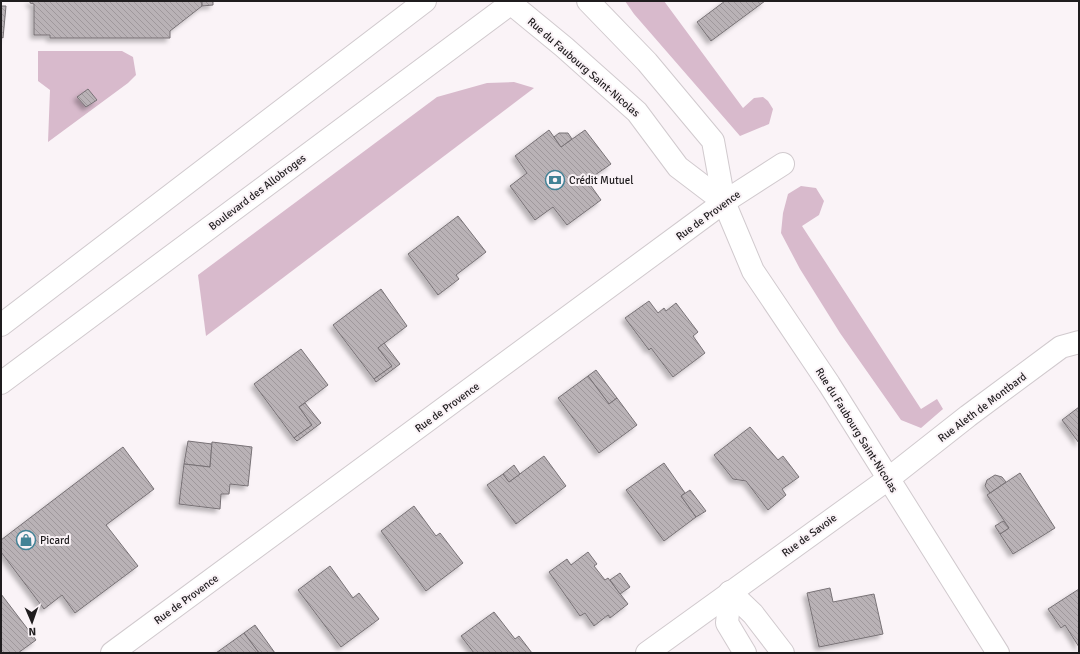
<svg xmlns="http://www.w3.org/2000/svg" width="1080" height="654" viewBox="0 0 1080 654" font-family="Signika,sans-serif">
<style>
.grass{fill:#d8bacc}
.building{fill:url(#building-back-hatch);stroke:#787276;filter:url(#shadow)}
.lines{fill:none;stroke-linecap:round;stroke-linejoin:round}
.minor-casing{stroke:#d1cace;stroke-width:24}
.major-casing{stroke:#d1cace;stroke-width:24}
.minor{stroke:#fff;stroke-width:22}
.major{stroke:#fff;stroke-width:22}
.labels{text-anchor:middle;stroke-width:4;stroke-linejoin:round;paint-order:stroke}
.street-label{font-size:11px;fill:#1f1c1e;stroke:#faf3f7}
.poi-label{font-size:11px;fill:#1f1c1e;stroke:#faf3f7;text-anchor:start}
</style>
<defs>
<pattern id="building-back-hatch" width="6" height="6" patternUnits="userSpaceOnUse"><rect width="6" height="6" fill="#b9b2b6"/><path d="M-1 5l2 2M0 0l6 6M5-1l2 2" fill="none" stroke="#9f989c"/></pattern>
<filter id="shadow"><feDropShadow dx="-3.5" dy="3.5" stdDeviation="2" flood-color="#0004"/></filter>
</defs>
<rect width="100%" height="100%" fill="#faf3f7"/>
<!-- grass -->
<g class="grass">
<path d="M625,1H664L743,108L754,98L763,97L768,101L773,109L769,124L740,136L634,14Z"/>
<path d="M38,51H122L133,57L136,75L128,83L48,142L50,90L38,81Z"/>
<path d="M514,82L534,88L206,336L198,275L437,97L487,83Z"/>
<path d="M801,186L816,188L824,201L819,215L802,226L921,409L937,399L943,409L921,428L901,420L840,333L800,269L781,233L783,213L788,194Z"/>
</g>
<!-- building -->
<g class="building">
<path d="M30,1H202V6L170,31V38H50V35H34V4L30,3Z"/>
<path d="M202,1H213V5L202,6Z"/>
<path d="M725,1H765L711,41L697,22Z"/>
<path d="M1,6H6L3,38L1,37Z"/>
<path d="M88,89L97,100L86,107L77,97Z"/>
<path d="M549,130L561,147L585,130L611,164L595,175L591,186L601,200L567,225L553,207L535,220L510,186L527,173L515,156Z"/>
<path d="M559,133H568L572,139L561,147L554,137Z"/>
<path d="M458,216L486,252L456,275L459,279L438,295L408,254Z"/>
<path d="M381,289L407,326L378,348L392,366L374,379L333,325Z"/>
<path d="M649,301L658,313L664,308L666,311L676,303L698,332L693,336L705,353L673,377L651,348L649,350L625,318Z"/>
<path d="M384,343L400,364L376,382L374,379L392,366L378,348Z"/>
<path d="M301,349L328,385L299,407L312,425L294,438L254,384Z"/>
<path d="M596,370L617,398L609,404L588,376Z"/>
<path d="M588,376L609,404L617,398L637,425L599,453L558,398Z"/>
<path d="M305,403L321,423L297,441L294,438L312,425L299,407Z"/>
<path d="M1079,407V443L1062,420Z"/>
<path d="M750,427L778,460L783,456L799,477L782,489L786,495L768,510L746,481L733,479L714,455Z"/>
<path d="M188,441L212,444L210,467L184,464Z"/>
<path d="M212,442L252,447L248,486L230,484L229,494H221L220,509L179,504L184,464L210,467Z"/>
<path d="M123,447L154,489L106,525L138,566L75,613L62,595L44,609L1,552V540Z"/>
<path d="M544,456L566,486L516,524L487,485L503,474L509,482Z"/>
<path d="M664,463L685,493L681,496L696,517L664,541L626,490Z"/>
<path d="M514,465L520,474L509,482L503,474Z"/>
<path d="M1020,473L1055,528L1013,554L1000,534L1009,528L987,495Z"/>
<path d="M995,475L1002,477L1006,482L990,493L985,486L987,480Z"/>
<path d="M690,490L706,511L696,517L681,496Z"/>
<path d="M414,506L436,536L440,533L463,563L426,591L381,531Z"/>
<path d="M1003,521L1009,528L1000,534L995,526Z"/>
<path d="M588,552L597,564L594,566L605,580L608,578L628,604L610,618L608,615L594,626L585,613L580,616L549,572L567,559L571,565Z"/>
<path d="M330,566L353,598L359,593L379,619L341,647L298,590Z"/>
<path d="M620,573L630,587L620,594L610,580Z"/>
<path d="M830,588L833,602L874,594L883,634L819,647L807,593Z"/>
<path d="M1079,589V647L1065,625L1061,628L1048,609Z"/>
<path d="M1,594L36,640L18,653H1Z"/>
<path d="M494,612L515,639L519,636L532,653H474L461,636Z"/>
<path d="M255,625L275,653H259L244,633Z"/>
<path d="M244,633L259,653H216Z"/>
</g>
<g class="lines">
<!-- minor casing -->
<g class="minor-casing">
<g id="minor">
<path d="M508,1L564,47L637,112L678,167L724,202"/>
<path d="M588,1L647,62L713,141L724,202L753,271L829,384L998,653"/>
<path d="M730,592L753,614L783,653"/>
<path d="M730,592L727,623L745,653"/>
<path d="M112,653L724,202L783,164"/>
<path d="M647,653L888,479L968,416L1061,347L1079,342"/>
</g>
</g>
<!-- major casing -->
<g class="major-casing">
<g id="major">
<path d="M1,325L425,1"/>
<path d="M1,383L514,1"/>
</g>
</g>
<!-- minor -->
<use href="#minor" class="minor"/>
<!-- major -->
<use href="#major" class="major"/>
</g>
<!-- icons -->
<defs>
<g id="bank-ring" transform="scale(1)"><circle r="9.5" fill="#faf3f7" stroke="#428296" stroke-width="1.5"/><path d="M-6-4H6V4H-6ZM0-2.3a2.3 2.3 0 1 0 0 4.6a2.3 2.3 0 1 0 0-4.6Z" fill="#428296"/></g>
<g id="shop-ring" transform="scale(1)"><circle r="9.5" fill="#faf3f7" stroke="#428296" stroke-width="1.5"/><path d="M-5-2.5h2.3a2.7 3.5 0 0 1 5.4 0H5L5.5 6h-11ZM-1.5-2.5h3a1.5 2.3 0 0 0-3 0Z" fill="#428296"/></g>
</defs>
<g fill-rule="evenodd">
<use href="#bank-ring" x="555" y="180"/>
<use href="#shop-ring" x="26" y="540"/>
</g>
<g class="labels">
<!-- street labels -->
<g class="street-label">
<text transform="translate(584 67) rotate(41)" y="4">Rue du Faubourg Saint-Nicolas</text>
<text transform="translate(257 192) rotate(-37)" y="4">Boulevard des Allobroges</text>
<text transform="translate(708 215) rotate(-36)" y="4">Rue de Provence</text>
<text transform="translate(447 407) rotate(-36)" y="4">Rue de Provence</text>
<text transform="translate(982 407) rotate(-37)" y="4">Rue Aleth de Montbard</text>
<text transform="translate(857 430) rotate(58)" y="4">Rue du Faubourg Saint-Nicolas</text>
<text transform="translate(809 535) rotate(-36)" y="4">Rue de Savoie</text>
<text transform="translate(186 599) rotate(-36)" y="4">Rue de Provence</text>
</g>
<!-- poi labels -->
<g class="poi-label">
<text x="569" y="184">Crédit Mutuel</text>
<text x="40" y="544">Picard</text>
</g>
</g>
<!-- border -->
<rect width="1080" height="654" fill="none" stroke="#1f1c1e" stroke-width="4"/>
<!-- north arrow -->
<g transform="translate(32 622) rotate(178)" stroke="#faf3f7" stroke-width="3" paint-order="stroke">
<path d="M0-3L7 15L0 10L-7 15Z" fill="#1f1c1e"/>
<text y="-6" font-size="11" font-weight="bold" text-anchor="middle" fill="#1f1c1e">N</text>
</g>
</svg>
